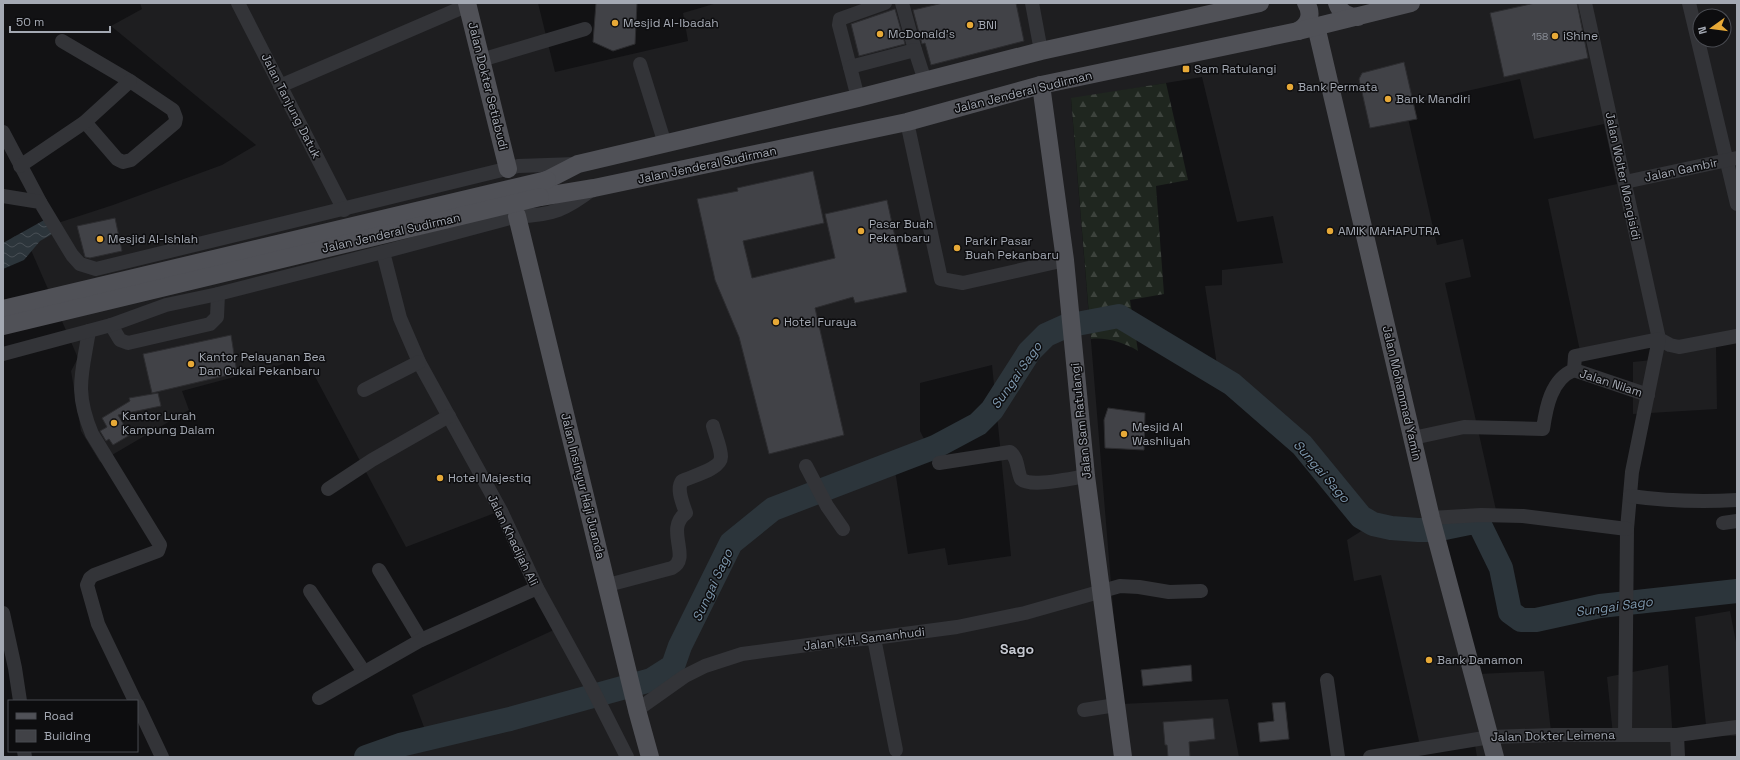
<svg xmlns="http://www.w3.org/2000/svg" width="1740" height="760" viewBox="0 0 1740 760" font-family="'Space Grotesk',sans-serif">
<style>
.built{fill:#1e1e20;fill-rule:evenodd}
.forest{fill:url(#forest-firs)}
.water{fill:url(#water-waves)}
.lines{fill:none;stroke-linecap:round;stroke-linejoin:round}
.river{stroke:#2c353b;stroke-width:24}
.building{fill:#414247;stroke:#2c2c2f}
.minor{stroke:#333438;stroke-width:14}
.major{stroke:#505157;stroke-width:18}
.major-bridge{stroke:#505157;stroke-width:18}
.poi-dot{fill:#e7a937;stroke:#0d0d0f;stroke-width:1.5}
.labels{text-anchor:middle;stroke-width:3;stroke-linejoin:round;paint-order:stroke}
.number-label{font-size:10px;fill:#8b8f98}
.poi-label{font-size:12px;fill:#a4a9b3;stroke:#0d0d0f;text-anchor:start}
.street-label{font-size:12px;fill:#a4a9b3;stroke:#0d0d0f}
.water-label{font-size:13px;font-style:italic;fill:#7d97ad;stroke:#0d0d0f}
.quarter-label{font-size:14px;font-weight:bold;fill:#c5c8d0;stroke:#0d0d0f}
</style>
<defs>
<pattern id="forest-firs" width="22" height="20" patternUnits="userSpaceOnUse"><rect width="22" height="20" fill="#1f261f"/><path d="M5 1l3.5 6h-7zM16 11l3.5 6h-7z" fill="#3d433d"/></pattern>
<pattern id="water-waves" width="16" height="10" patternUnits="userSpaceOnUse"><rect width="16" height="10" fill="#2c353b"/><path d="M0 5q4-4 8 0t8 0" fill="none" stroke="#484f55"/></pattern>
</defs>
<rect width="100%" height="100%" fill="#121214"/>
<!-- built -->
<g class="built">
<path d="M140,3H538L555,72L688,41L683,13L717,3H1737V342L1716,346L1717,409L1633,414V362L1661,359L1659,339L1581,356L1548,199L1617,184L1604,124L1534,139L1520,79L1405,105L1437,245L1463,239L1471,277L1445,283L1496,510L1439,517L1478,674L1544,671L1552,740L1613,735L1607,677L1668,665L1674,757H1477L1474,739L1421,750L1381,575L1354,581L1347,540L1363,530L1371,528L1355,513L1317,469L1220,385L1205,286L1222,285V270L1283,263L1273,216L1237,222L1202,77L1071,99L1121,704L1228,699L1239,757H370L428,738L412,695L558,628L500,511L406,547L303,354L280,365L182,391L189,410L100,462L81,431L71,371L78,358L24,234L113,205L222,165L256,145L111,26L142,9ZM1700,16H1724V40H1700ZM992,365L1011,556L948,565L945,548L908,554L895,470L932,455L920,431V383Z"/>
<path d="M1730,611L1737,647V736L1707,735L1695,617Z"/>
</g>
<!-- forest -->
<path class="forest" d="M1166,83L1188,180L1156,186L1164,294L1130,300L1138,351C1125,343 1106,337 1091,339L1071,98Z"/>
<!-- water -->
<path class="water" d="M46,219L54,233L40,241L24,260L3,269V243Z"/>
<g class="lines">
<!-- river -->
<path class="river" d="M366,757L400,745L510,719L651,680L673,666L680,646L731,543L773,509L935,447L978,424L992,410L1029,352L1046,335L1066,326L1119,316L1232,384L1302,445L1361,517L1373,524L1391,528L1418,530H1435L1474,522L1479,523L1501,568L1510,612L1521,620H1536L1600,606L1737,591"/>
</g>
<!-- building -->
<g class="building">
<path d="M596,3H637L635,44L613,51L593,42Z"/>
<path d="M943,3H1016L1024,41L931,65L925,43L922,44L913,10Z"/>
<path d="M1535,3H1577L1588,58L1504,77L1490,13Z"/>
<path d="M895,9L905,44L859,56L851,24Z"/>
<path d="M1404,62L1417,119L1370,128L1359,79L1362,73Z"/>
<path d="M813,171L824,223L743,241L752,278L835,258L825,214L887,200L907,292L855,303L853,297L815,308L844,435L769,454L739,337L715,280L697,199L738,191L737,188Z"/>
<path d="M115,218L122,251L90,258L85,257L77,226Z"/>
<path d="M231,335L237,373L152,393L143,354Z"/>
<path d="M158,393L161,406L118,415L130,435L113,445L109,439L106,441L100,431L107,427L102,418L130,401L129,398Z"/>
<path d="M1108,408L1145,413L1144,450L1105,448L1104,420Z"/>
<path d="M1191,665L1192,681L1143,686L1141,670Z"/>
<path d="M1285,702L1289,739L1260,742L1258,723L1274,721L1272,703Z"/>
<path d="M1213,718L1215,739L1189,742L1190,757H1168L1167,745H1165L1163,722Z"/>
</g>
<g class="lines">
<!-- minor -->
<g class="minor">
<path d="M238,3L344,210"/>
<path d="M902,3L915,50"/>
<path d="M1032,3L1041,51"/>
<path d="M1585,3L1659,339L1670,345L1679,347L1737,336"/>
<path d="M1689,3L1737,204"/>
<path d="M62,41L130,81L173,110L176,118L175,123L131,160L123,162L117,159L85,122"/>
<path d="M481,60L585,29"/>
<path d="M640,64L665,144"/>
<path d="M850,67L839,25L840,19L885,3"/>
<path d="M280,86L468,5"/>
<path d="M858,98L850,67L915,50L925,81"/>
<path d="M907,122L941,279L963,283L1065,260"/>
<path d="M3,132L40,202"/>
<path d="M20,166L85,122L130,81"/>
<path d="M1625,182L1737,158"/>
<path d="M3,196L40,202L72,255L80,264L96,269L518,166L576,164"/>
<path d="M383,252L400,318L419,362L501,511L537,588L592,688L627,757"/>
<path d="M111,325L120,340L128,343L210,324L217,317L218,294"/>
<path d="M89,331C82,374 74,391 92,434L160,545L158,551L94,575L90,578L87,585L98,624L135,701"/>
<path d="M3,354L111,325L166,305L218,294L383,252L517,216C552,216 567,209 594,188"/>
<path d="M1574,370L1648,395"/>
<path d="M364,390L419,362"/>
<path d="M1413,438L1464,427L1543,429C1546,408 1551,379 1574,370L1575,356L1659,339L1632,472L1627,529L1625,735"/>
<path d="M939,463L1010,452C1018,457 1017,470 1021,479C1031,488 1072,478 1086,476"/>
<path d="M806,466L827,506L843,529"/>
<path d="M328,489L372,460L449,416"/>
<path d="M1630,496C1666,501 1701,502 1737,500"/>
<path d="M1431,518L1481,515L1523,516L1627,529"/>
<path d="M1723,523L1737,521"/>
<path d="M379,570L421,640"/>
<path d="M608,585L672,568C692,558 664,529 686,513C683,504 676,489 682,481C692,476 721,469 721,457C721,447 715,435 713,426"/>
<path d="M310,591L364,672"/>
<path d="M3,613L15,668L20,701"/>
<path d="M874,638L896,750"/>
<path d="M1327,680L1338,757"/>
<path d="M319,698L421,640L537,588"/>
<path d="M137,704L162,757"/>
<path d="M637,710L685,676L705,666L742,654L837,641L874,638L957,627L1025,613L1120,586L1139,587L1169,592L1201,591"/>
<path d="M1084,710L1116,705"/>
<path d="M1677,735L1678,757"/>
<path d="M24,751L25,757"/>
<path d="M1370,757L1490,737L1554,735H1677L1737,727"/>
</g>
<!-- major -->
<g class="major">
<path d="M467,3L508,169"/>
<path d="M1337,3C1340,13 1348,17 1358,17"/>
<path d="M1316,26L1431,518L1495,757"/>
<path d="M1298,31C1309,25 1313,14 1306,3"/>
<path d="M1041,85L1065,260L1086,476L1123,757"/>
<path d="M547,180L578,164L858,98L1041,51L1260,3"/>
<path d="M540,197L594,188L907,122L1041,85L1298,31L1411,3"/>
<path d="M517,216L637,710L650,757"/>
</g>
<!-- major-bridge -->
<g class="major-bridge">
<path d="M3,309L547,180"/>
<path d="M3,326L540,197"/>
</g>
</g>
<!-- markers -->
<g class="poi-dot">
<circle cx="615" cy="23" r="4"/>
<circle cx="970" cy="25" r="4"/>
<circle cx="880" cy="34" r="4"/>
<circle cx="1555" cy="36" r="4"/>
<rect x="1182" y="65" width="8" height="8" rx="2"/>
<circle cx="1290" cy="87" r="4"/>
<circle cx="1388" cy="99" r="4"/>
<circle cx="861" cy="231" r="4"/>
<circle cx="1330" cy="231" r="4"/>
<circle cx="100" cy="239" r="4"/>
<circle cx="957" cy="248" r="4"/>
<circle cx="776" cy="322" r="4"/>
<circle cx="191" cy="364" r="4"/>
<circle cx="114" cy="423" r="4"/>
<circle cx="1124" cy="434" r="4"/>
<circle cx="440" cy="478" r="4"/>
<circle cx="1429" cy="660" r="4"/>
</g>
<g class="labels">
<!-- number labels -->
<g class="number-label">
<text x="1540" y="40">158</text>
</g>
<!-- poi labels -->
<g class="poi-label">
<text x="623" y="27">Mesjid Al-Ibadah</text>
<text x="978" y="29">BNI</text>
<text x="888" y="38">McDonald's</text>
<text x="1563" y="40">iShine</text>
<text x="1194" y="73">Sam Ratulangi</text>
<text x="1298" y="91">Bank Permata</text>
<text x="1396" y="103">Bank Mandiri</text>
<text x="869" y="228">Pasar Buah<tspan x="869" dy="14">Pekanbaru</tspan></text>
<text x="1338" y="235">AMIK MAHAPUTRA</text>
<text x="108" y="243">Mesjid Al-Ishlah</text>
<text x="965" y="245">Parkir Pasar<tspan x="965" dy="14">Buah Pekanbaru</tspan></text>
<text x="784" y="326">Hotel Furaya</text>
<text x="199" y="361">Kantor Pelayanan Bea<tspan x="199" dy="14">Dan Cukai Pekanbaru</tspan></text>
<text x="122" y="420">Kantor Lurah<tspan x="122" dy="14">Kampung Dalam</tspan></text>
<text x="1132" y="431">Mesjid Al<tspan x="1132" dy="14">Washliyah</tspan></text>
<text x="448" y="482">Hotel Majestiq</text>
<text x="1437" y="664">Bank Danamon</text>
</g>
<!-- street labels -->
<g class="street-label">
<text transform="translate(488 86) rotate(76)" y="4">Jalan Dokter Setiabudi</text>
<text transform="translate(1023 92) rotate(-14)" y="4">Jalan Jenderal Sudirman</text>
<text transform="translate(291 106) rotate(63)" y="4">Jalan Tanjung Datuk</text>
<text transform="translate(707 165) rotate(-12)" y="4">Jalan Jenderal Sudirman</text>
<text transform="translate(1681 170) rotate(-12)" y="4">Jalan Gambir</text>
<text transform="translate(1623 176) rotate(78)" y="4">Jalan Wolter Mongisidi</text>
<text transform="translate(391 233) rotate(-13)" y="4">Jalan Jenderal Sudirman</text>
<text transform="translate(1611 383) rotate(18)" y="4">Jalan Nilam</text>
<text transform="translate(1402 393) rotate(77)" y="4">Jalan Mohammad Yamin</text>
<text transform="translate(1081 421) rotate(-96)" y="4">Jalan Sam Ratulangi</text>
<text transform="translate(583 486) rotate(76)" y="4">Jalan Insinyur Haji Juanda</text>
<text transform="translate(513 540) rotate(64)" y="4">Jalan Khadijah Ali</text>
<text transform="translate(864 639) rotate(-7)" y="4">Jalan K.H. Samanhudi</text>
<text transform="translate(1553 736) rotate(-1)" y="4">Jalan Dokter Leimena</text>
</g>
<!-- water labels -->
<g class="water-label">
<text transform="translate(1016 375) rotate(-55)" y="5">Sungai Sago</text>
<text transform="translate(1322 471) rotate(49)" y="5">Sungai Sago</text>
<text transform="translate(712 585) rotate(-65)" y="5">Sungai Sago</text>
<text transform="translate(1614 606) rotate(-8)" y="5">Sungai Sago</text>
</g>
<!-- quarter labels -->
<g class="quarter-label">
<text x="1017" y="654">Sago</text>
</g>
</g>
<!-- border -->
<rect width="1740" height="760" fill="none" stroke="#a4a9b3" stroke-width="8"/>
<!-- legend -->
<rect x="8" y="700" width="130" height="52" fill="#0d0d0f" stroke="#494b51"/>
<rect x="16" y="713" width="20" height="6" fill="#505157" stroke="#494b51"/>
<text x="44" y="720" font-size="12" fill="#a4a9b3">Road</text>
<rect x="16" y="730" width="20" height="12" fill="#414247" stroke="#494b51"/>
<text x="44" y="740" font-size="12" fill="#a4a9b3">Building</text>
<!-- north arrow -->
<g transform="translate(1712 28) rotate(256)"><circle r="19" fill="#0d0d0f" stroke="#494b51"/>
<path d="M0-3L7 15L0 10L-7 15Z" fill="#e7a937"/>
<text y="-6" font-size="11" font-weight="bold" text-anchor="middle" fill="#a4a9b3">N</text>
</g>
<!-- scale -->
<path d="M10 26v6h100v-6" fill="none" stroke="#a4a9b3" stroke-width="2"/>
<text x="16" y="26" font-size="12" fill="#a4a9b3" stroke="#0d0d0f" stroke-width="3" paint-order="stroke">50 m</text>
</svg>
